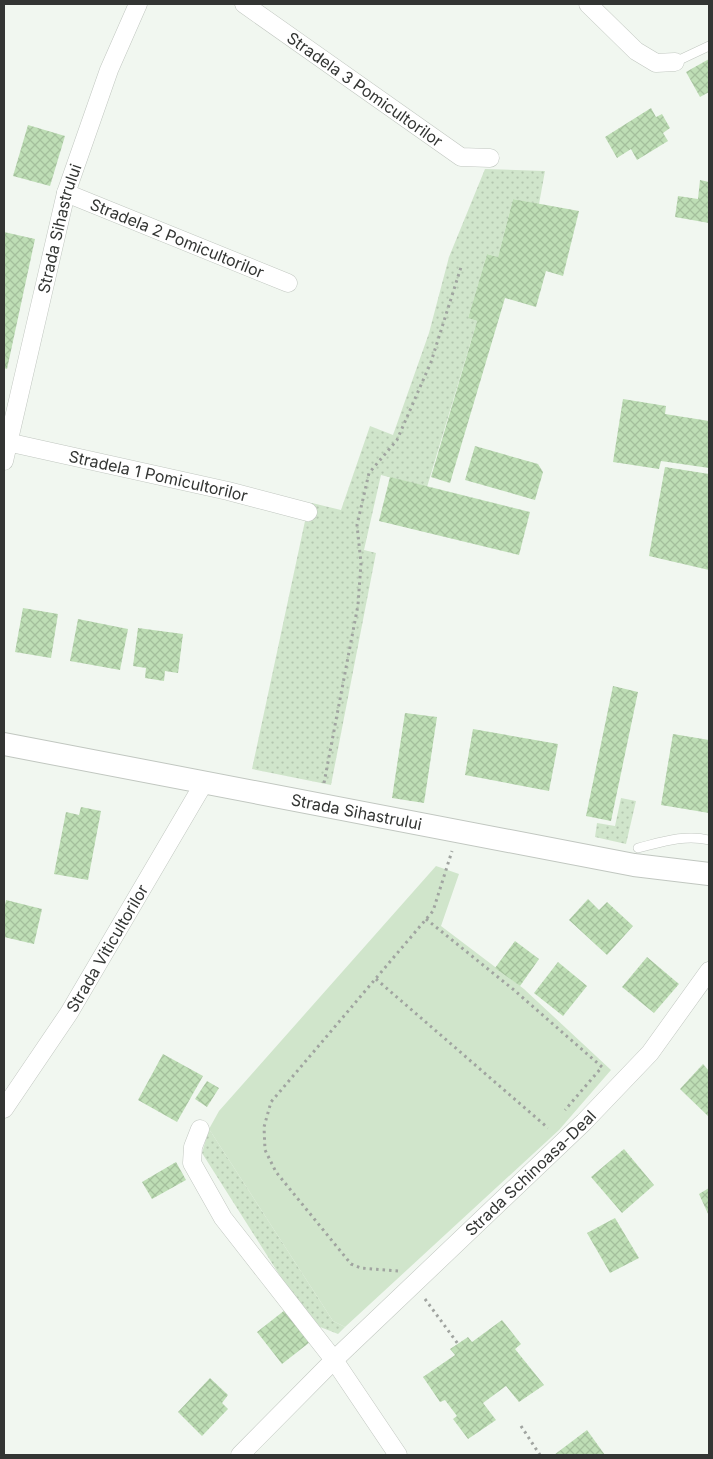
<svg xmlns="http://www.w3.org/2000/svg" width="713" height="1459" viewBox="0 0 713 1459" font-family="Inter,sans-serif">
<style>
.grass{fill:url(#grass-dots)}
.pitch{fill:#d0e5cb}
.building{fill:url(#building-cross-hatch)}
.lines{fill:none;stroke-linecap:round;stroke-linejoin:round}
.service-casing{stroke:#c1c7c0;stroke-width:10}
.minor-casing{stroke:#c1c7c0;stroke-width:19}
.tertiary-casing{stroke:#c1c7c0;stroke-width:24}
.path{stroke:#a0a4a0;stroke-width:3;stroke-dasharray:2.5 4;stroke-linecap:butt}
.service{stroke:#fff;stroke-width:9}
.minor{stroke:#fff;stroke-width:18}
.tertiary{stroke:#fff;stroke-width:22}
.labels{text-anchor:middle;stroke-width:5;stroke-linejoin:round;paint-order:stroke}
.street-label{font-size:16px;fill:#333533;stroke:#fff}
</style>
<defs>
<pattern id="grass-dots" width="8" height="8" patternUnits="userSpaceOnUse" patternTransform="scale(1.25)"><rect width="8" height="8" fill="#d0e5cb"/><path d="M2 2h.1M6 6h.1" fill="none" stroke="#b3c5af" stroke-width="1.8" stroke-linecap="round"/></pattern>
<pattern id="building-cross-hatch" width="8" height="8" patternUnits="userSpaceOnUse" patternTransform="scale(1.25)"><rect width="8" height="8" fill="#bedeb5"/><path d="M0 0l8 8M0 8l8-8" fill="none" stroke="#a4bf9c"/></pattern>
</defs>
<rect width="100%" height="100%" fill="#f1f7f0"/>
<!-- grass -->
<g class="grass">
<path d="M485,169L545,171L539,204L513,199L498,257L487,254L468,318L477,321L427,487L381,475L364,550L376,553L331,785L252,769L305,521L309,522L312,503L341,510L370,426L393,435L429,333L449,257Z"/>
<path d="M621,798L636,801L626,844L595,837L597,823L615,826Z"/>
<path d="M209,1129L333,1321L345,1327L338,1334L310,1323L202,1153Z"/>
</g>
<!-- pitch -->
<path class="pitch" d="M436,866L459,874L441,926L524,989L611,1070L559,1130L345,1327L333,1321L209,1129L219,1111Z"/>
<!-- building -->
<g class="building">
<path d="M709,59V92L700,97L686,72Z"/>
<path d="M651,108L656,117L662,114L670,128L663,133L668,141L637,160L631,149L617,158L605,137Z"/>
<path d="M28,125L65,136L50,186L13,176Z"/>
<path d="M700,180L709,182V223L675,217L678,196L698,199Z"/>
<path d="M513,199L579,211L563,276L546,271L536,307L505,298L450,483L431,477L477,321L468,318L487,254L498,257Z"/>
<path d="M4,232L35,239L7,369L4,368Z"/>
<path d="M623,399L666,406L665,414L709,421V468L661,461L659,469L613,462Z"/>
<path d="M475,446L538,464L543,472L535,500L465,480Z"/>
<path d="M665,467L709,474V570L649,556Z"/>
<path d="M390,477L530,512L519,555L379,521Z"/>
<path d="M23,608L58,614L51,658L15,652Z"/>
<path d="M78,619L128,629L120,670L70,661Z"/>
<path d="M138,628L183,634L178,673L165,671L164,681L145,678L146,668L133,666Z"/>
<path d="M613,686L638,692L611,821L586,816Z"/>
<path d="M405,713L437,717L424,803L392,798Z"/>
<path d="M473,729L558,744L549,791L465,775Z"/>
<path d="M673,734L709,740V813L661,805Z"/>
<path d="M81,807L101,811L88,880L54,874L66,812L79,815Z"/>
<path d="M588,899L599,910L607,902L633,926L607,955L569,920Z"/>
<path d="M6,900L42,909L34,944L4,937V910Z"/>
<path d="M515,941L539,959L520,986L495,968Z"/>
<path d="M647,957L679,984L654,1013L622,987Z"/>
<path d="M558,962L587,986L563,1016L534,993Z"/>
<path d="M163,1054L203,1076L177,1122L138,1100Z"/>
<path d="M703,1064L709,1071V1117L680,1089Z"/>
<path d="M207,1081L219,1088L207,1107L195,1099Z"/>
<path d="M624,1149L654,1185L622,1213L591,1177Z"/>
<path d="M176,1162L186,1180L152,1199L142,1182Z"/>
<path d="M709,1188V1216L699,1194Z"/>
<path d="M615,1218L639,1258L610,1273L587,1233Z"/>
<path d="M285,1310L310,1342L282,1364L257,1332Z"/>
<path d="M502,1320L521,1344L515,1349L544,1385L519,1402L506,1386L483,1403L496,1420L468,1439L453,1419L457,1416L445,1400L440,1402L423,1377L455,1355L450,1349L468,1337L472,1342Z"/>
<path d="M210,1378L228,1395L222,1403L228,1409L202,1436L178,1412Z"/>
<path d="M587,1430L605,1455H554Z"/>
</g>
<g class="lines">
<!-- service casing -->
<g class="service-casing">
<g id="service">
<path d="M675,62L709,46"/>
<path d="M638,848C662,842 685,834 709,840"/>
</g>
</g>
<!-- minor casing -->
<g class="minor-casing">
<g id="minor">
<path id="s1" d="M244,4L461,157L490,158"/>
<path d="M588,4L636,51L656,63L675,62"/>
<path id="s2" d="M66,193L288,283"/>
<path id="s3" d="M7,442L228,491L308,512"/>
<path id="s4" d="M4,461L66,193L109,70L138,4"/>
<path id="s5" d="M4,1109L69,1013L204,783"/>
<path d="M200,1129L193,1147L192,1163L223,1218L334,1360L398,1455"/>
<path id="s6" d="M240,1455L334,1360L584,1122L650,1053L709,971"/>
</g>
</g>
<!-- tertiary casing -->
<g class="tertiary-casing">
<g id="tertiary">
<path id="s7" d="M4,744L634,865L709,874"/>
</g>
</g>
<!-- path -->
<g class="path">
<path d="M324,783L358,605L361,563L357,525L369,473L397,440L431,362L462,264"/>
<path d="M426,919L514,990L602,1067L565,1110"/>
<path d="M376,979L548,1128"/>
<path d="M398,1271L361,1268L351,1264L276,1172L265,1150L264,1127L271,1102L433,911L452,851"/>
<path d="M425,1299L458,1344"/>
<path d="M521,1426L540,1455"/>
</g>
<!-- service -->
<use href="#service" class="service"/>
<!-- minor -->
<use href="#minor" class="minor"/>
<!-- tertiary -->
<use href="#tertiary" class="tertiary"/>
</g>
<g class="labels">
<!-- street labels -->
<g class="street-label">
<text dy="6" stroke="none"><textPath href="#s1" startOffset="148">Stradela 3 Pomicultorilor</textPath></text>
<text dy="6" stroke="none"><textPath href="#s4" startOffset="239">Strada Sihastrului</textPath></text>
<text dy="6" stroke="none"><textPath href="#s2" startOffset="120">Stradela 2 Pomicultorilor</textPath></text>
<text dy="6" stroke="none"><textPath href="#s3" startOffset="155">Stradela 1 Pomicultorilor</textPath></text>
<text dy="6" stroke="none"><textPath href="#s7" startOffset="359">Strada Sihastrului</textPath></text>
<text dy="6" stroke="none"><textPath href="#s5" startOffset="191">Strada Viticultorilor</textPath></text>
<text dy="6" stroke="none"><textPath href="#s6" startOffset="405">Strada Schinoasa-Deal</textPath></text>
</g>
</g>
<!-- border -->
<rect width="713" height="1459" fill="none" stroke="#333533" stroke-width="10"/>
</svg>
